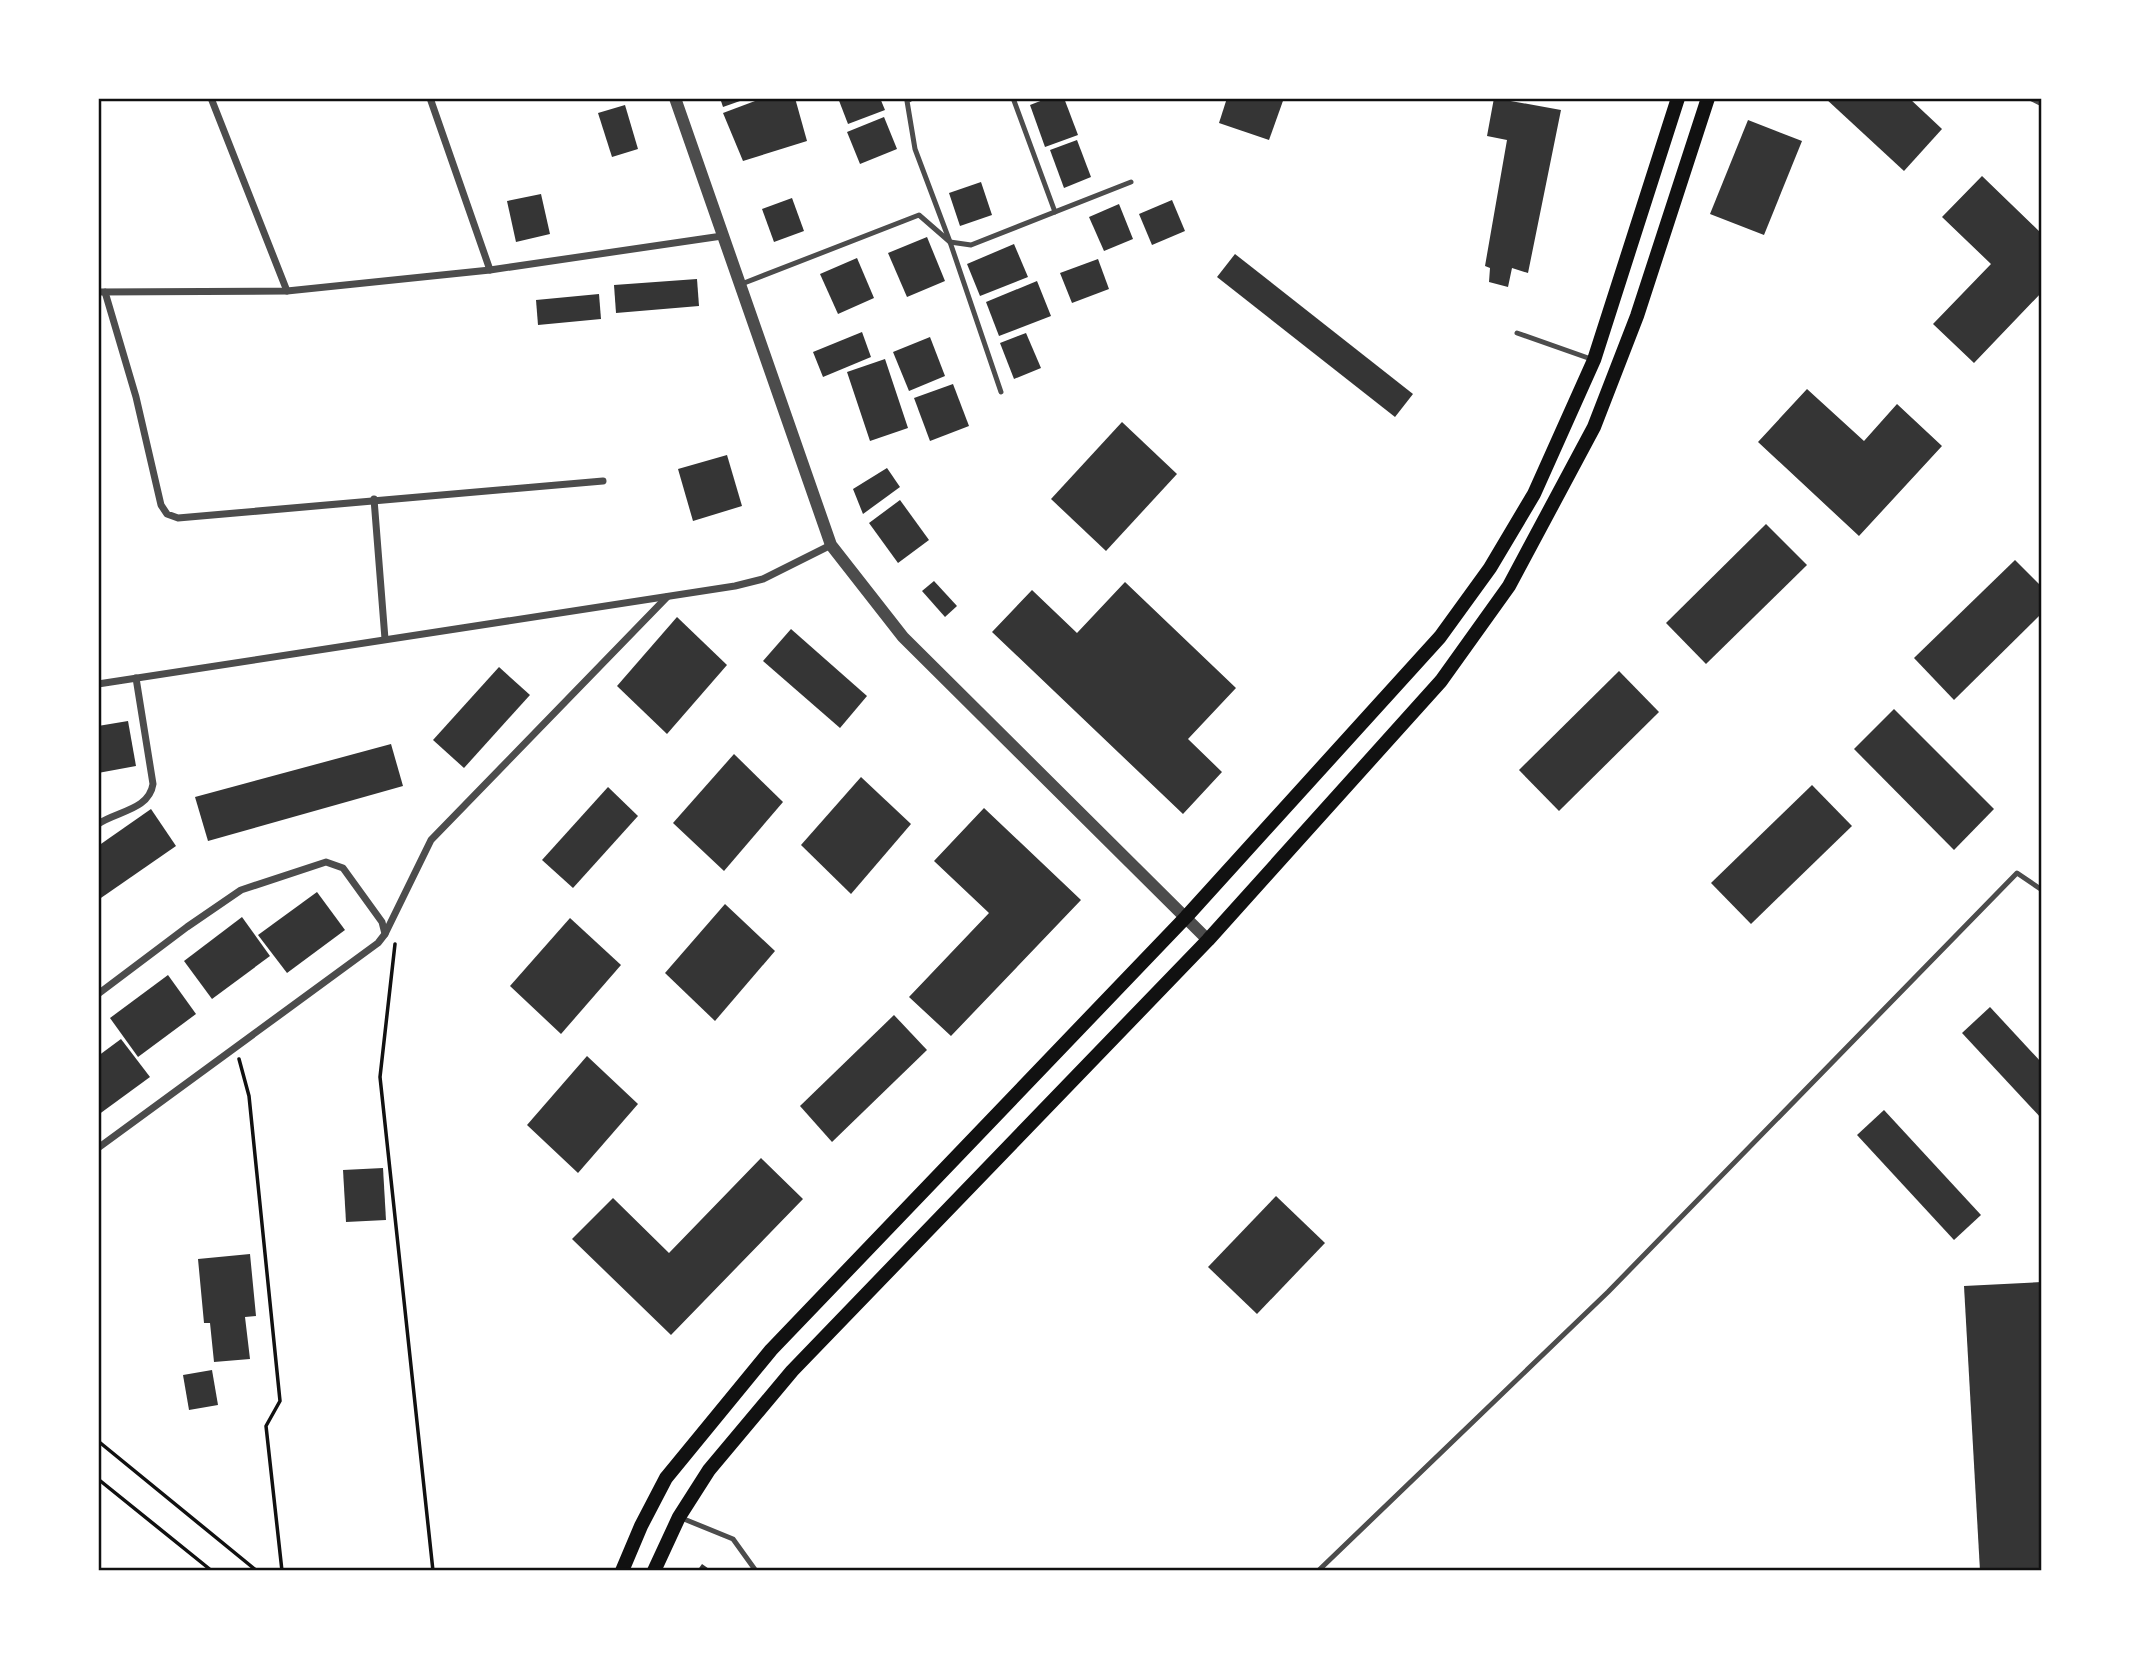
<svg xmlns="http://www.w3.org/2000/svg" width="2140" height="1669" viewBox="0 0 2140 1669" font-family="'Fira Sans',sans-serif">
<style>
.building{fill:#353535}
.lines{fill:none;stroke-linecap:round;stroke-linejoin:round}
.path{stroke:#111;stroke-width:3.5}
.service{stroke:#4c4c4c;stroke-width:5}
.minor{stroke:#4c4c4c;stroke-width:7}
.tertiary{stroke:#4c4c4c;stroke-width:12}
.secondary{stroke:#111;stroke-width:14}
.neatline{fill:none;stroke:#111;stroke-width:2.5}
</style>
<rect width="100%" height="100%" fill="#fff"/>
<!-- building -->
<g class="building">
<path d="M720,98H739L740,101L723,107Z"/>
<path d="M763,98H795L807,141L743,161L723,113Z"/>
<path d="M838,98H880L885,110L848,124Z"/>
<path d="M1048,98H1064L1078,135L1045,147L1030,105Z"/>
<path d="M1227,98H1284L1269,140L1219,123Z"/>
<path d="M1494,98L1561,110L1528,273L1512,268L1508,287L1489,282L1490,268L1485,266L1507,140L1487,136Z"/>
<path d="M1825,98H1909L1942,129L1904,171Z"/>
<path d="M625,105L638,149L612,157L598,113Z"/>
<path d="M884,117L897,149L860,164L847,132Z"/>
<path d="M1748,120L1802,141L1764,235L1710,214Z"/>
<path d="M1077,140L1091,177L1064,188L1050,150Z"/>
<path d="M1982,176L2042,234V292L1974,363L1933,324L1991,264L1942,217Z"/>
<path d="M981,182L992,215L960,226L949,193Z"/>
<path d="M541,194L550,234L516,242L507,201Z"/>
<path d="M792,198L804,231L774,242L762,209Z"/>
<path d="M1172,200L1185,231L1152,245L1139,214Z"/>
<path d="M1119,204L1133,239L1104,251L1089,217Z"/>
<path d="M927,237L945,281L907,297L888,253Z"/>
<path d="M1014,244L1028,277L980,296L967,264Z"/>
<path d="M1235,254L1413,394L1395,417L1217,277Z"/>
<path d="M857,258L874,298L838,314L820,274Z"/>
<path d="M1098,259L1109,289L1072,303L1060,273Z"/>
<path d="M697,279L699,306L616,313L614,285Z"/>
<path d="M1037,281L1051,316L999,336L986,302Z"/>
<path d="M599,294L601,319L538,325L536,300Z"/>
<path d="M862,332L871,357L823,377L813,352Z"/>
<path d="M1026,333L1041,368L1014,379L1000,343Z"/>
<path d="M930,337L945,376L909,391L893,352Z"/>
<path d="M885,359L908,428L870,441L847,372Z"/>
<path d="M953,384L969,426L930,441L914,398Z"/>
<path d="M1807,389L1864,441L1897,404L1942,446L1859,536L1758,442Z"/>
<path d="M1122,422L1177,474L1106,551L1051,499Z"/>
<path d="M727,455L742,506L693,521L678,469Z"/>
<path d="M887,468L900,487L863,514L853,489Z"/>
<path d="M900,500L929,540L898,563L869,523Z"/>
<path d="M1766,524L1807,565L1706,664L1666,623Z"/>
<path d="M2015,560L2042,587V613L1954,700L1914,658Z"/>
<path d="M934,581L957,606L945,617L922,591Z"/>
<path d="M1125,582L1236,688L1188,739L1222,772L1183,814L992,632L1032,590L1077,633Z"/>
<path d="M677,617L727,665L667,734L617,686Z"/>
<path d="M791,629L867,696L840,728L763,661Z"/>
<path d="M499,667L530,695L464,768L433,740Z"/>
<path d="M1619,671L1659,712L1559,811L1519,770Z"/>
<path d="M1894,709L1994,809L1954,850L1854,749Z"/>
<path d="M128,721L136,766L98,773V726Z"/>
<path d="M391,744L403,786L208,841L195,797Z"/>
<path d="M734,754L783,802L724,871L673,823Z"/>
<path d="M861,777L911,824L851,894L801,845Z"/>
<path d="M1812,785L1852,826L1751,924L1711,883Z"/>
<path d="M608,787L638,816L573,888L542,860Z"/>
<path d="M984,808L1081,900L951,1036L909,997L989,913L934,861Z"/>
<path d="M151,809L176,846L98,900V846Z"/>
<path d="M317,892L345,930L287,973L258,935Z"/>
<path d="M725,904L775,951L715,1021L665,973Z"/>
<path d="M242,917L270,956L212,999L184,961Z"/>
<path d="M570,918L621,965L561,1034L510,986Z"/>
<path d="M168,975L196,1014L138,1057L110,1018Z"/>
<path d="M1990,1007L2042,1063V1119L1962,1033Z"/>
<path d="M894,1015L927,1050L832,1142L800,1106Z"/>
<path d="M121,1039L150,1077L98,1115V1056Z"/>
<path d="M587,1056L638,1104L578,1173L527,1125Z"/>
<path d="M1884,1110L1981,1215L1954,1240L1857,1135Z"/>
<path d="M761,1158L803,1199L671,1335L572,1239L613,1198L669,1253Z"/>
<path d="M383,1168L386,1220L346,1222L343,1170Z"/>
<path d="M1276,1196L1325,1243L1257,1314L1208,1267Z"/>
<path d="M250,1254L256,1316L245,1317L250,1359L214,1362L210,1323H204L198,1259Z"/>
<path d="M2042,1282V1571H1980L1964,1286Z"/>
<path d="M212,1370L218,1405L189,1410L183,1375Z"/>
<path d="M702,1564L712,1571H697Z"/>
</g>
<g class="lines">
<!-- path -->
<g class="path">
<path d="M395,944L380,1077L433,1571"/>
<path d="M239,1059L249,1096L280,1401L266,1426L282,1571"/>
<path d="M98,1441L257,1571"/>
<path d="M98,1479L212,1571"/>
</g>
<!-- service -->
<g class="service">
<path d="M912,98L907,101L915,149L950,242L1001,392"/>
<path d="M1013,98L1055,212"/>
<path d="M2030,98L2042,104"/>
<path d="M739,285L919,215L950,242L971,245L1131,182"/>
<path d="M1517,333L1591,359"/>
<path d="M679,1517L733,1539L756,1571"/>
<path d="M1318,1571L1608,1292L2017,873L2042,890"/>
</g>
<!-- minor -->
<g class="minor">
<path d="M211,98L287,291"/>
<path d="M430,98L490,270"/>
<path d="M98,292L287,291L490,270L722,236"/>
<path d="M105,292L136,397L161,505L167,514L178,518L603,481"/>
<path d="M374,499L385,639"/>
<path d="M98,684L735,586L763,579L831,545"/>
<path d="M98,824C117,811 149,810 153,784L136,678"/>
<path d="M385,934L431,840L667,597"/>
<path d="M98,994L187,927L241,890L326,862L343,868L382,922L385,934L378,943L98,1148"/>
</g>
<!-- tertiary -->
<path class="tertiary" d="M675,98L831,545L903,637L1208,940"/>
<!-- secondary -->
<g class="secondary">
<path d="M622,1571L641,1526L666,1478L771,1350L1186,917L1440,637L1490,568L1534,494L1594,360L1678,98"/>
<path d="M654,1571L679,1517L709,1470L792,1371L1208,940L1441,681L1509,586L1594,427L1637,316L1708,98"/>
</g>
</g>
<!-- border -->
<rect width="2140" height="1669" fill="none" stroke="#ffffff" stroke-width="200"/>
<rect x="100" y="100" width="1940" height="1469" class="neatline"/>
</svg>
